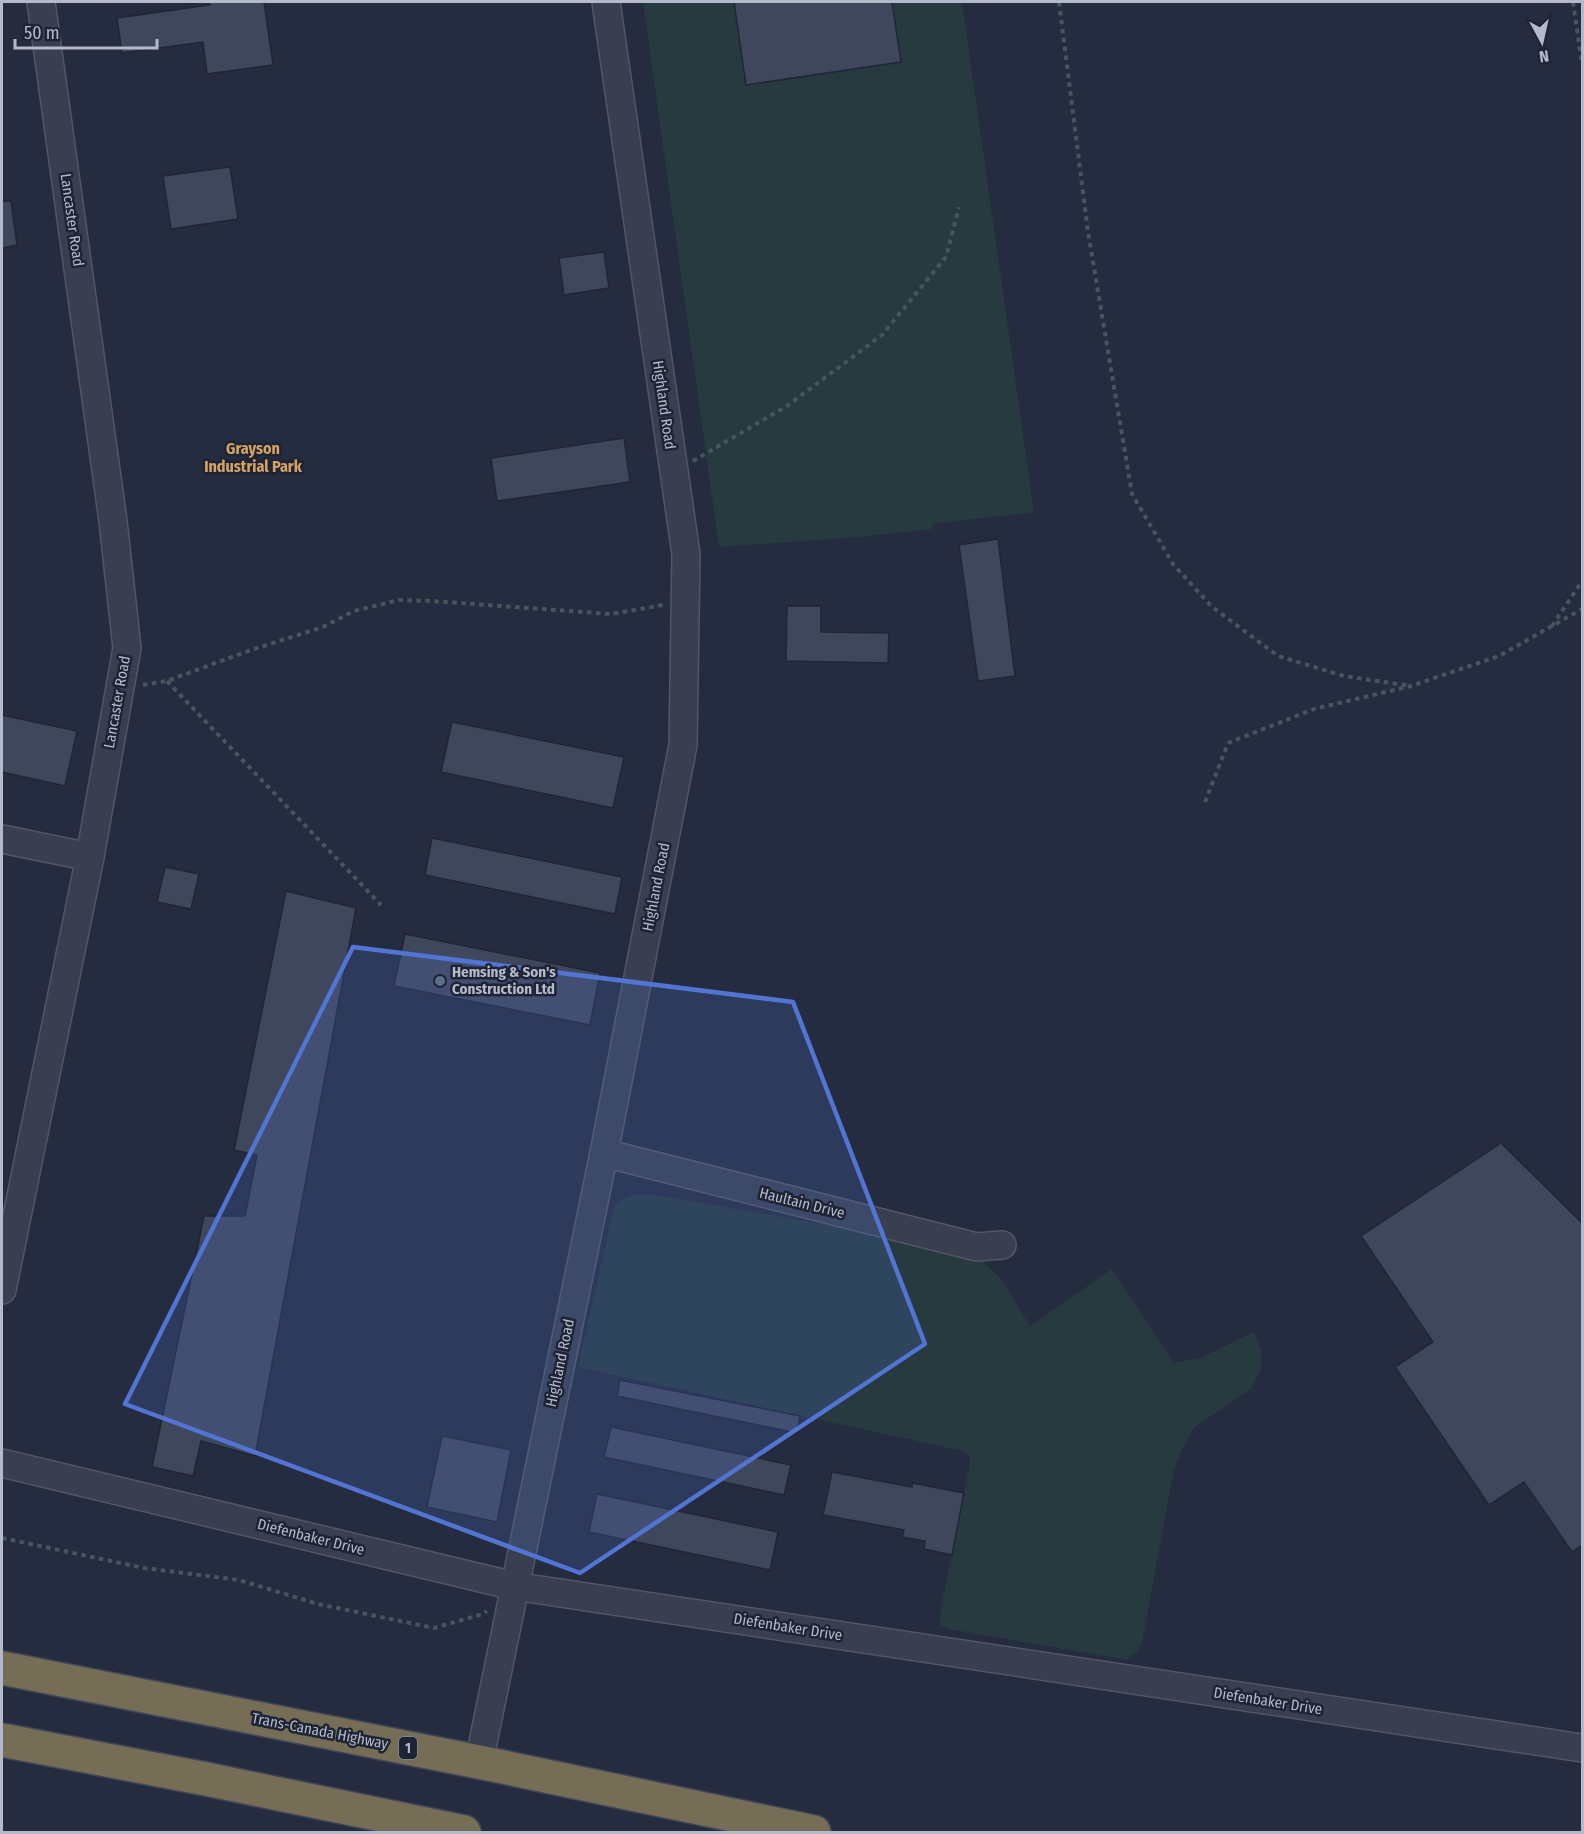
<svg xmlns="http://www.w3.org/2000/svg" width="1584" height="1834" viewBox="0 0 1584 1834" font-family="'Fira Sans Condensed',sans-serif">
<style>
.green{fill:#273a40}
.building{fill:#3f475c;stroke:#202636;stroke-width:1.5}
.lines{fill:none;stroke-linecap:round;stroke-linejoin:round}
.minor-casing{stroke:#515767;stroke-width:30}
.highway-casing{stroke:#414757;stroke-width:36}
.path{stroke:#45575d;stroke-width:4;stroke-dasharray:4.5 4.5;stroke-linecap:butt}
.minor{stroke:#393f4f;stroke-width:27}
.highway{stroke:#756d56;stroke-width:33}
.marked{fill:#5274d3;fill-opacity:0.2;stroke:#5274d3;stroke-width:4.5;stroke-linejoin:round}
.service-dot{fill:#5c6f8a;stroke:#1e2434;stroke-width:2}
.labels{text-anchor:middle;stroke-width:5;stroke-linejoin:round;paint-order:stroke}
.shield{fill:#1e2434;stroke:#888d9d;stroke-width:1.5}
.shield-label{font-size:14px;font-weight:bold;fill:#b5baca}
.street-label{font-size:15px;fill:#b5baca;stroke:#1e2434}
.poi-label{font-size:15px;font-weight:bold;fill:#b5baca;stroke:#1e2434;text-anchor:start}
.neighbourhood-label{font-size:16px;font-weight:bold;fill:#d5a464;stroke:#1e2434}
</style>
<rect width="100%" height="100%" fill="#252c3f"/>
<!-- green -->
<g class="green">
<path d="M643,2H962L1034,512L933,524L932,529L859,537L719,547Z"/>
<path d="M633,1195H653L970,1249L1001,1279L1030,1326L1112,1269L1174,1363L1200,1358L1254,1332L1261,1349V1369L1251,1389L1195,1427L1184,1444L1173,1474L1142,1643L1137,1652L1126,1660L949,1629L941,1625L940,1619L941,1608L970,1463V1457L963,1451L578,1367L614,1207L622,1199Z"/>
</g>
<!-- building -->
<g class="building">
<path d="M209,2H264L273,65L207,74L203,42L122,53L117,18L210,5Z"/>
<path d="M734,2H892L901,62L746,85Z"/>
<path d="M230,167L238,219L171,229L163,176Z"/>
<path d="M2,201H11L17,245L2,248Z"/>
<path d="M604,252L609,288L564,295L559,258Z"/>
<path d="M624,438L630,482L497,501L491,458Z"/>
<path d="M998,539L1015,676L978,681L959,545Z"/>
<path d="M787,606H821V632L889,633L888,663L786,661Z"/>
<path d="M2,715L77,731L65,786L2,772Z"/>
<path d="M452,722L624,757L613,808L441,772Z"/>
<path d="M432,838L622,877L615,914L425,875Z"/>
<path d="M165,867L199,874L191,909L157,902Z"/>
<path d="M286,891L356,908L255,1456L201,1441L193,1476L152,1467L204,1216H245L257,1155L234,1150Z"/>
<path d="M405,934L600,973L590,1025L394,986Z"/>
<path d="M1501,1143L1582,1223V1545L1572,1552L1524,1482L1489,1505L1395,1367L1433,1342L1361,1236Z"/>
<path d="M620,1380L800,1416L797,1433L617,1396Z"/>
<path d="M611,1427L791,1465L784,1495L604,1457Z"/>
<path d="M442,1436L511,1450L497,1522L427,1507Z"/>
<path d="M832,1472L912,1487V1483L964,1493L952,1555L924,1549L925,1541L902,1537L904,1530L823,1515Z"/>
<path d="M597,1494L778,1532L770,1570L589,1532Z"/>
</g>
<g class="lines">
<!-- minor casing -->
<g class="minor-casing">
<g id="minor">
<path d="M2,839L90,857"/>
<path d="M604,1153L977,1247L1002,1245"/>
<path d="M2,1290L90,857L127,648L113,521L41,2"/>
<path d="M2,1463L514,1586L1582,1748"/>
<path d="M479,1762L604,1153L683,745L686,554L606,2"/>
</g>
</g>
<!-- highway casing -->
<g class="highway-casing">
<g id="highway">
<path d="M2,1668L479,1762L814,1832"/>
<path d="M2,1740L206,1779L464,1832"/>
</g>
</g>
<!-- path -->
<g class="path">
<path d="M1059,2L1088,232L1132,494L1173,564L1211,606L1278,656L1344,676L1411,686"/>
<path d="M1573,2L1582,64"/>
<path d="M693,461L787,406L882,335L946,257L959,207"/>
<path d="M1552,626L1582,581"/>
<path d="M167,681L381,905"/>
<path d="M143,685L167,681L251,650L323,627L354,611L399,600L432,601L611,614L663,605"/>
<path d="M1205,802L1228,743L1314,709L1411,686L1499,656L1582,609"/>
<path d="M2,1538L144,1568L239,1580L318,1604L434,1628L483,1614L487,1611"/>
</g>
<!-- minor -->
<use href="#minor" class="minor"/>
<!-- highway -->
<use href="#highway" class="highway"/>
</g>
<!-- marked area -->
<path class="marked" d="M353,947L793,1002L925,1344L580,1573L125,1404Z"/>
<!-- markers -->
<circle class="service-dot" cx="440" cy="981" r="6"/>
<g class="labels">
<!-- shield labels -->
<rect class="shield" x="399" y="1737" width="18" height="22" rx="4.5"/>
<g class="shield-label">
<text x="408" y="1753">1</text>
</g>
<!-- street labels -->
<g class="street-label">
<text transform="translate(72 220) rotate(82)" y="5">Lancaster Road</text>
<text transform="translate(664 405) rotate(82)" y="5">Highland Road</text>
<text transform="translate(117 702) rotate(-80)" y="5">Lancaster Road</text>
<text transform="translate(656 887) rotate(-79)" y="5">Highland Road</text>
<text transform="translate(802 1203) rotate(14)" y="5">Haultain Drive</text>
<text transform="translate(560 1363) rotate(-78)" y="5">Highland Road</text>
<text transform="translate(311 1537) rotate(14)" y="5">Diefenbaker Drive</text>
<text transform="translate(788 1627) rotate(9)" y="5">Diefenbaker Drive</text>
<text transform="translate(1268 1701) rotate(9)" y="5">Diefenbaker Drive</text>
<text transform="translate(320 1731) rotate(11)" y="5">Trans-Canada Highway</text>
</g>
<!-- poi labels -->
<g class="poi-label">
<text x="452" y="977">Hemsing &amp; Son's<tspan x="452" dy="17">Construction Ltd</tspan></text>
</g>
<!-- neighbourhood labels -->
<g class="neighbourhood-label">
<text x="253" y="454">Grayson<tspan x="253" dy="18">Industrial Park</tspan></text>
</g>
</g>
<!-- border -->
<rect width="1584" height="1834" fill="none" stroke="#b5baca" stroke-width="6"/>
<!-- north arrow -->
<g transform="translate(1542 42) rotate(172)" stroke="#1e2434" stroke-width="4.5" paint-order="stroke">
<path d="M0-4.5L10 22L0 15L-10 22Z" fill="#b5baca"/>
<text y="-9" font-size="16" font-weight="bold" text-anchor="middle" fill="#b5baca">N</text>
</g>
<!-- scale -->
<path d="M15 39v9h142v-9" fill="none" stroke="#b5baca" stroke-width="3"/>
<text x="24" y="39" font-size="18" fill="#b5baca" stroke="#1e2434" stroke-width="4.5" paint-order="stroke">50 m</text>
</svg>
